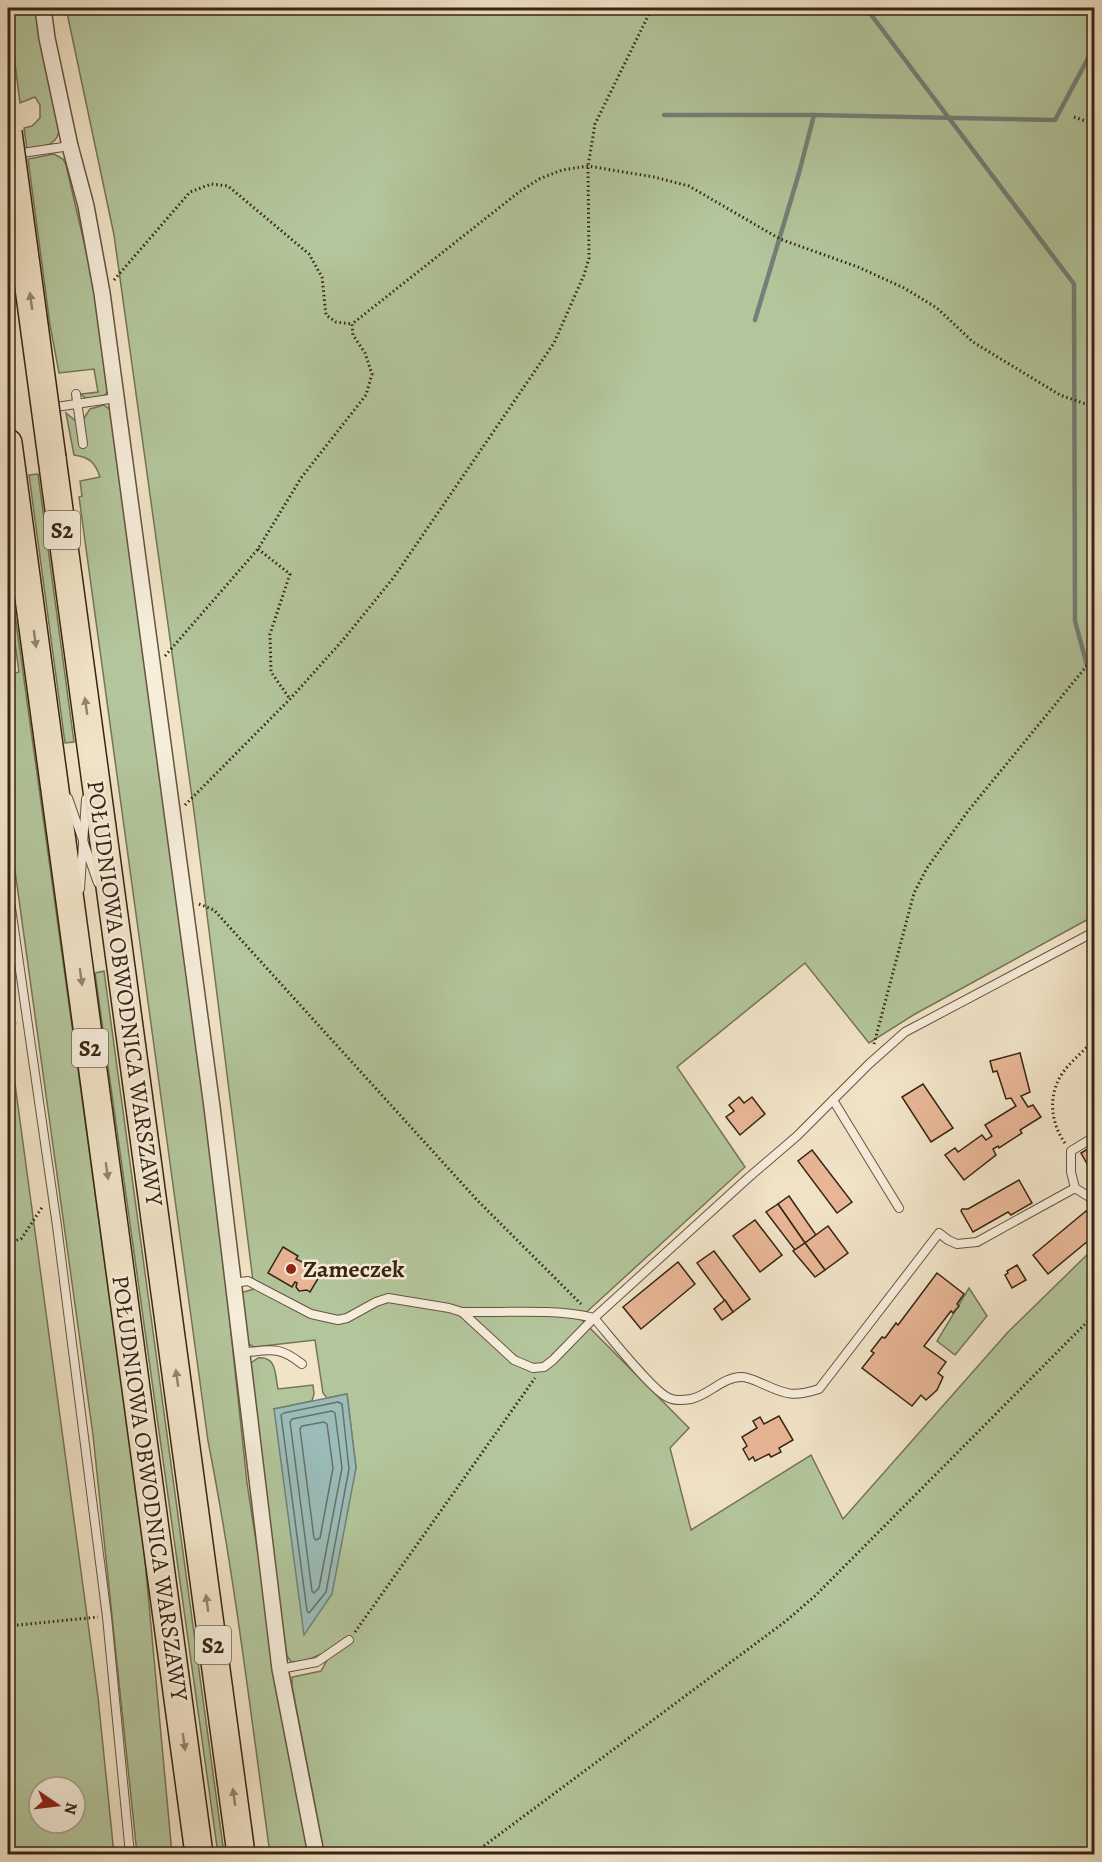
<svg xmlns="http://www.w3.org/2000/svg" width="1102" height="1862" viewBox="0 0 1102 1862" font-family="Alegreya,serif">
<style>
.green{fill:#b3c59b;stroke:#757456;stroke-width:1.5;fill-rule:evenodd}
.water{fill:#9bbdba;stroke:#738077;stroke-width:1.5}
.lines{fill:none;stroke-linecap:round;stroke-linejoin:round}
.shore{stroke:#697066;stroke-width:1.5}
.stream{stroke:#738077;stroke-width:4.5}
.building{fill:#e8b696;stroke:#372412;stroke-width:1.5}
.lane-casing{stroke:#66543f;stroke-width:10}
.street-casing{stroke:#66543f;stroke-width:18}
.highway-casing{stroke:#372412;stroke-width:30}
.path{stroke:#372412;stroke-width:3;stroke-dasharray:1.5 3;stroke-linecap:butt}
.lane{stroke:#f6eddb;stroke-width:8}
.street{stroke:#f6eddb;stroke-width:15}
.highway{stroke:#f1e3c7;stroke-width:27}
.highway-bridge-casing{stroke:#372412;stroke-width:30;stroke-linecap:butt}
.highway-bridge{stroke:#f1e3c7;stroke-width:27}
.oneway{fill:#94846c}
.poi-dot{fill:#8f2418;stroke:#f6eddb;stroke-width:2}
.labels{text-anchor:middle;stroke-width:5;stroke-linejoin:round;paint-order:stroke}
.shield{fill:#f6eddb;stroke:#70604e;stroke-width:1.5}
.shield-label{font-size:22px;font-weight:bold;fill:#372412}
.street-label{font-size:24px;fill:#372412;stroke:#f6eddb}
.poi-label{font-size:24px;font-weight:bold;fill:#372412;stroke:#f6eddb;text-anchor:start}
</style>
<rect width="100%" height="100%" fill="#f1e3c7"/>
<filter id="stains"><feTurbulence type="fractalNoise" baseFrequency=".00333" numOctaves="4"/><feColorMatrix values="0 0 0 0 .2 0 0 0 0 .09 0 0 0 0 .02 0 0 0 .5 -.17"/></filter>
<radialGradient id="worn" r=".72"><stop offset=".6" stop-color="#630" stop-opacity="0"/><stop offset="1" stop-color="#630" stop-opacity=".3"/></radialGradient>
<!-- green -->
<g class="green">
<path d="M8,8H39L59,129C58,147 42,146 27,149L24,128L32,126L40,118V105L35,97L20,103Z"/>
<path d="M66,8H1094V916L915,1014L869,1043L805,963L677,1067L745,1167L580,1318L689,1428L670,1448L691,1530L811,1455L843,1519L1008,1332L1094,1248V1854H324L292,1686V1677L321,1671L333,1649L305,1661L291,1662L287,1656L247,1375L248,1365L258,1358C277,1356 275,1375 278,1389L313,1385L314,1394L312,1401L274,1409L356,1468L347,1394L327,1398L323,1393L315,1340L254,1347L245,1342L240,1293L254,1289L195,819L114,235Z"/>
<path d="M54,154L63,159L66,165L96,294L108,392C103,398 94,400 85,398L81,394L98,392L94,369L59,373L50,325L28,159Z"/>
<path d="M104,405L112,411L215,1182L247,1483L271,1639L309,1854H270C251,1716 235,1578 208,1441L79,497L82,496L80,481L100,477C95,462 89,457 74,455L66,413L76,421L83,423L84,418L90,409Z"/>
<path d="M38,474L74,742L65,743L29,475Z"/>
<path d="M8,564L143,1539L172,1854H137L93,1435L8,820V675L19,672L8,592Z"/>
<path d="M104,971L224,1854H218L95,973Z"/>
<path d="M8,1032L98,1697L114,1854H8ZM39,1787H75V1823H39Z"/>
<path d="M969,1288L987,1316L955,1355L937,1341Z"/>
</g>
<!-- water -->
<path class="water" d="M347,1394L356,1468L332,1594L304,1635L274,1409Z"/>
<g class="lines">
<!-- shore -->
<g class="shore">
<path d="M338,1402L342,1404L349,1469L326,1592L309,1613L307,1611L281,1415L284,1413Z"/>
<path d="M332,1411L335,1413L342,1468L319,1588L314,1593L312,1591L290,1422L292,1419Z"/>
<path d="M324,1422L327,1424L333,1468L320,1538L316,1540L314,1538L300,1429L302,1426Z"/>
</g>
<!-- stream -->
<g class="stream">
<path d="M866,8L1074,284L1075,621L1094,691"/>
<path d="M664,115H814L1055,120L1094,47"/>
<path d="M755,320L799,173L814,115"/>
</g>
</g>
<!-- building -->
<g class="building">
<path d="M1020,1053L1030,1092L1021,1096L1028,1107L1033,1105L1041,1117L1020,1130L1022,1133L999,1148L998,1146L993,1149L996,1155L964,1180L945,1155L955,1148L958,1152L982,1135L986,1140L992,1136L985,1125L1016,1106L1011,1098L1006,1099L997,1071L993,1072L990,1061Z"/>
<path d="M923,1084L953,1128L931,1142L902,1097Z"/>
<path d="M739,1097L744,1103L752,1097L765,1114L740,1135L726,1117L734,1111L729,1105Z"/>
<path d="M1094,1145V1176L1081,1153Z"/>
<path d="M812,1150L852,1202L837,1213L798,1161Z"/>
<path d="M1019,1180L1032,1203L1011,1215L1008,1212L973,1232L961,1211L962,1209H968Z"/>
<path d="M789,1196L816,1235L805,1243L778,1204Z"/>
<path d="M778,1204L805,1243L795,1250L766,1212Z"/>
<path d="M1086,1211L1094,1221V1236L1048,1274L1033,1255Z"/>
<path d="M755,1220L782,1255L760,1272L733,1236Z"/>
<path d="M828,1226L848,1253L825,1270L805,1243Z"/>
<path d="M805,1243L825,1270L815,1277L793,1251Z"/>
<path d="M283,1247L298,1256L296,1259L322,1272L310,1292L307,1290L299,1291L296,1287L297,1283L295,1282L292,1287L268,1273Z"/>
<path d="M714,1251L750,1299L733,1312L697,1263Z"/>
<path d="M678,1262L695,1284L641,1329L623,1307Z"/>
<path d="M1017,1265L1026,1280L1012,1288L1005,1275L1008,1273L1007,1271Z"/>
<path d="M937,1273L964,1294L957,1304L959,1306L953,1313L951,1311L924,1346L946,1362L938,1373L943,1377L937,1390L926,1400L921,1395L912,1406L862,1368L874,1353L871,1351L882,1337L885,1338L896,1323L898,1325Z"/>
<path d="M725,1300L733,1312L722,1320L714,1309Z"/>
<path d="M779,1416L793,1440L779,1448L781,1452L771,1457L769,1454L755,1461L753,1457L749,1460L743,1449L747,1446L742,1437L757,1428L753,1421L760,1417L764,1424Z"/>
</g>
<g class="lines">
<!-- lane casing -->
<g class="lane-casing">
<g id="lane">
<path d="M15,154L70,146"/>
<path d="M76,394L83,444"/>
<path d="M56,407L116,398"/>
<path d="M68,798L98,883"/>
<path d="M8,887L57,1226L107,1617L130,1854"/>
<path d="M80,889L86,799"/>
<path d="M833,1100L899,1208"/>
<path d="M1094,1137L1071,1151V1172L1075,1188L1094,1200"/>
<path d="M233,1283L248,1281L311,1314L338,1320L347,1318L376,1302L388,1298L449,1308L462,1312L514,1360L533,1368L544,1367L553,1360L594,1318C608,1334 653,1392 669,1398C675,1401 685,1400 691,1399C709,1395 723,1377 741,1377C749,1377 756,1381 763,1384C787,1395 794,1397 819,1389L939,1233L948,1240L957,1244L977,1242L1075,1188"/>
<path d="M462,1312C505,1313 553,1308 594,1318L748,1178L797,1136L869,1064L905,1032L1094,932"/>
<path d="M241,1353C270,1350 278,1345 302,1364"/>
<path d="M280,1669L317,1662L349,1640"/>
</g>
</g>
<!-- street casing -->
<g class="street-casing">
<path id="street" d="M43,8L47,38L70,146L86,206L102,293L212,1107L280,1669L316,1854"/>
</g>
<!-- highway casing -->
<g class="highway-casing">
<g id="highway">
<path d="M8,443L199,1854"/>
<path d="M52,458L241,1854"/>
</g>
</g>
<!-- path -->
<g class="path">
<path d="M1074,117L1094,124"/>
<path d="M114,280L190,192L211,184L228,186L309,254L322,277L326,315L336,322L352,324"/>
<path d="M258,549L290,574L270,634L271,672L290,699"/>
<path d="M165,656L258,549L301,478L366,395L372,374L365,353L353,335L352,324L519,192L539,179L562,170L588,166L654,177L689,186L780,239L858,267L904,288L937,308L973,342L1060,395L1094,407"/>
<path d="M185,805L290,699L343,640L394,577L554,343L584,275L589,258L588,166L595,124L652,8"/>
<path d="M199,904L214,910L477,1200L581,1304"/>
<path d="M8,1021L17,1023"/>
<path d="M874,1044L914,893L927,868L968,811L1094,657"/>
<path d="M1065,1143C1052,1125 1048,1100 1059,1079C1066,1065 1083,1052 1094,1040"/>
<path d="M8,1243L21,1239L43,1206"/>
<path d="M8,1626L98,1617"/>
<path d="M355,1632L535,1378"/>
<path d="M473,1854L786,1621L816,1595L1094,1315"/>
</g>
<!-- lane -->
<use href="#lane" class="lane"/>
<!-- street -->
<use href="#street" class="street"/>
<!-- highway -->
<use href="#highway" class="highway"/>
<!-- highway-bridge casing -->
<g class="highway-bridge-casing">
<path id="highway-bridge" d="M8,132L52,458"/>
</g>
<!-- highway-bridge -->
<use href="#highway-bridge" class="highway-bridge"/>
</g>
<!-- one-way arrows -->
<defs><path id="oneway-solid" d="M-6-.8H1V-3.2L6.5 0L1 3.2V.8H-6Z" transform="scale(1.5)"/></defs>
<g class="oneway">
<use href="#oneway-solid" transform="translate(31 301) rotate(-98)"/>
<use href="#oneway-solid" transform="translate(35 639) rotate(82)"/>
<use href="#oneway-solid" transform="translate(86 706) rotate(-98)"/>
<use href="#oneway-solid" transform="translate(81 977) rotate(82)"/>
<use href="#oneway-solid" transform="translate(107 1171) rotate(82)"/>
<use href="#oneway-solid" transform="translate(177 1378) rotate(-98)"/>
<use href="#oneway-solid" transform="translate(207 1603) rotate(-98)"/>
<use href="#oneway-solid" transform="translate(184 1742) rotate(82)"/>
<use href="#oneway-solid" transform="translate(234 1797) rotate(-98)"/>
</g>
<!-- markers -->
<circle class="poi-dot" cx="291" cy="1269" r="6"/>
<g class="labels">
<!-- shield labels -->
<g class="shield">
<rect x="44" y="511" width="36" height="38" rx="4.5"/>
<rect x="72" y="1029" width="36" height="38" rx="4.5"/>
<rect x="195" y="1626" width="36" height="38" rx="4.5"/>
</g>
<g class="shield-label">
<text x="62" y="538">S2</text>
<text x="90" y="1056">S2</text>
<text x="213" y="1653">S2</text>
</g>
<!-- street labels -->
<g class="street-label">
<text transform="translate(125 993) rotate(82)" y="8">POŁUDNIOWA OBWODNICA WARSZAWY</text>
<text transform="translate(150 1488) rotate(82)" y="8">POŁUDNIOWA OBWODNICA WARSZAWY</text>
</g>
<!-- poi labels -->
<g class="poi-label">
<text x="303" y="1277">Zameczek</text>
</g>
</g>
<!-- margin -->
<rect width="1102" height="1862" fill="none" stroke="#f1e3c7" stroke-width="30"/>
<rect x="9" y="9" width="1084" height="1844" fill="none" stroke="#372412" stroke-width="3"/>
<rect x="15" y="15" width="1072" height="1832" fill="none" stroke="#372412" stroke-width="1.5"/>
<!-- north arrow -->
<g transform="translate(57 1805) rotate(104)"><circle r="28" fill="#f6eddb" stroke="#aa9d8b" stroke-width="1.5"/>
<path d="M0-4.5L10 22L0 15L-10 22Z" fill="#8f2418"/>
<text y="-9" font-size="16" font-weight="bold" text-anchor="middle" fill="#372412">N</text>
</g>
<rect width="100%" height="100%" filter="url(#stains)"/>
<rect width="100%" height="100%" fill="url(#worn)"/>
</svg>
